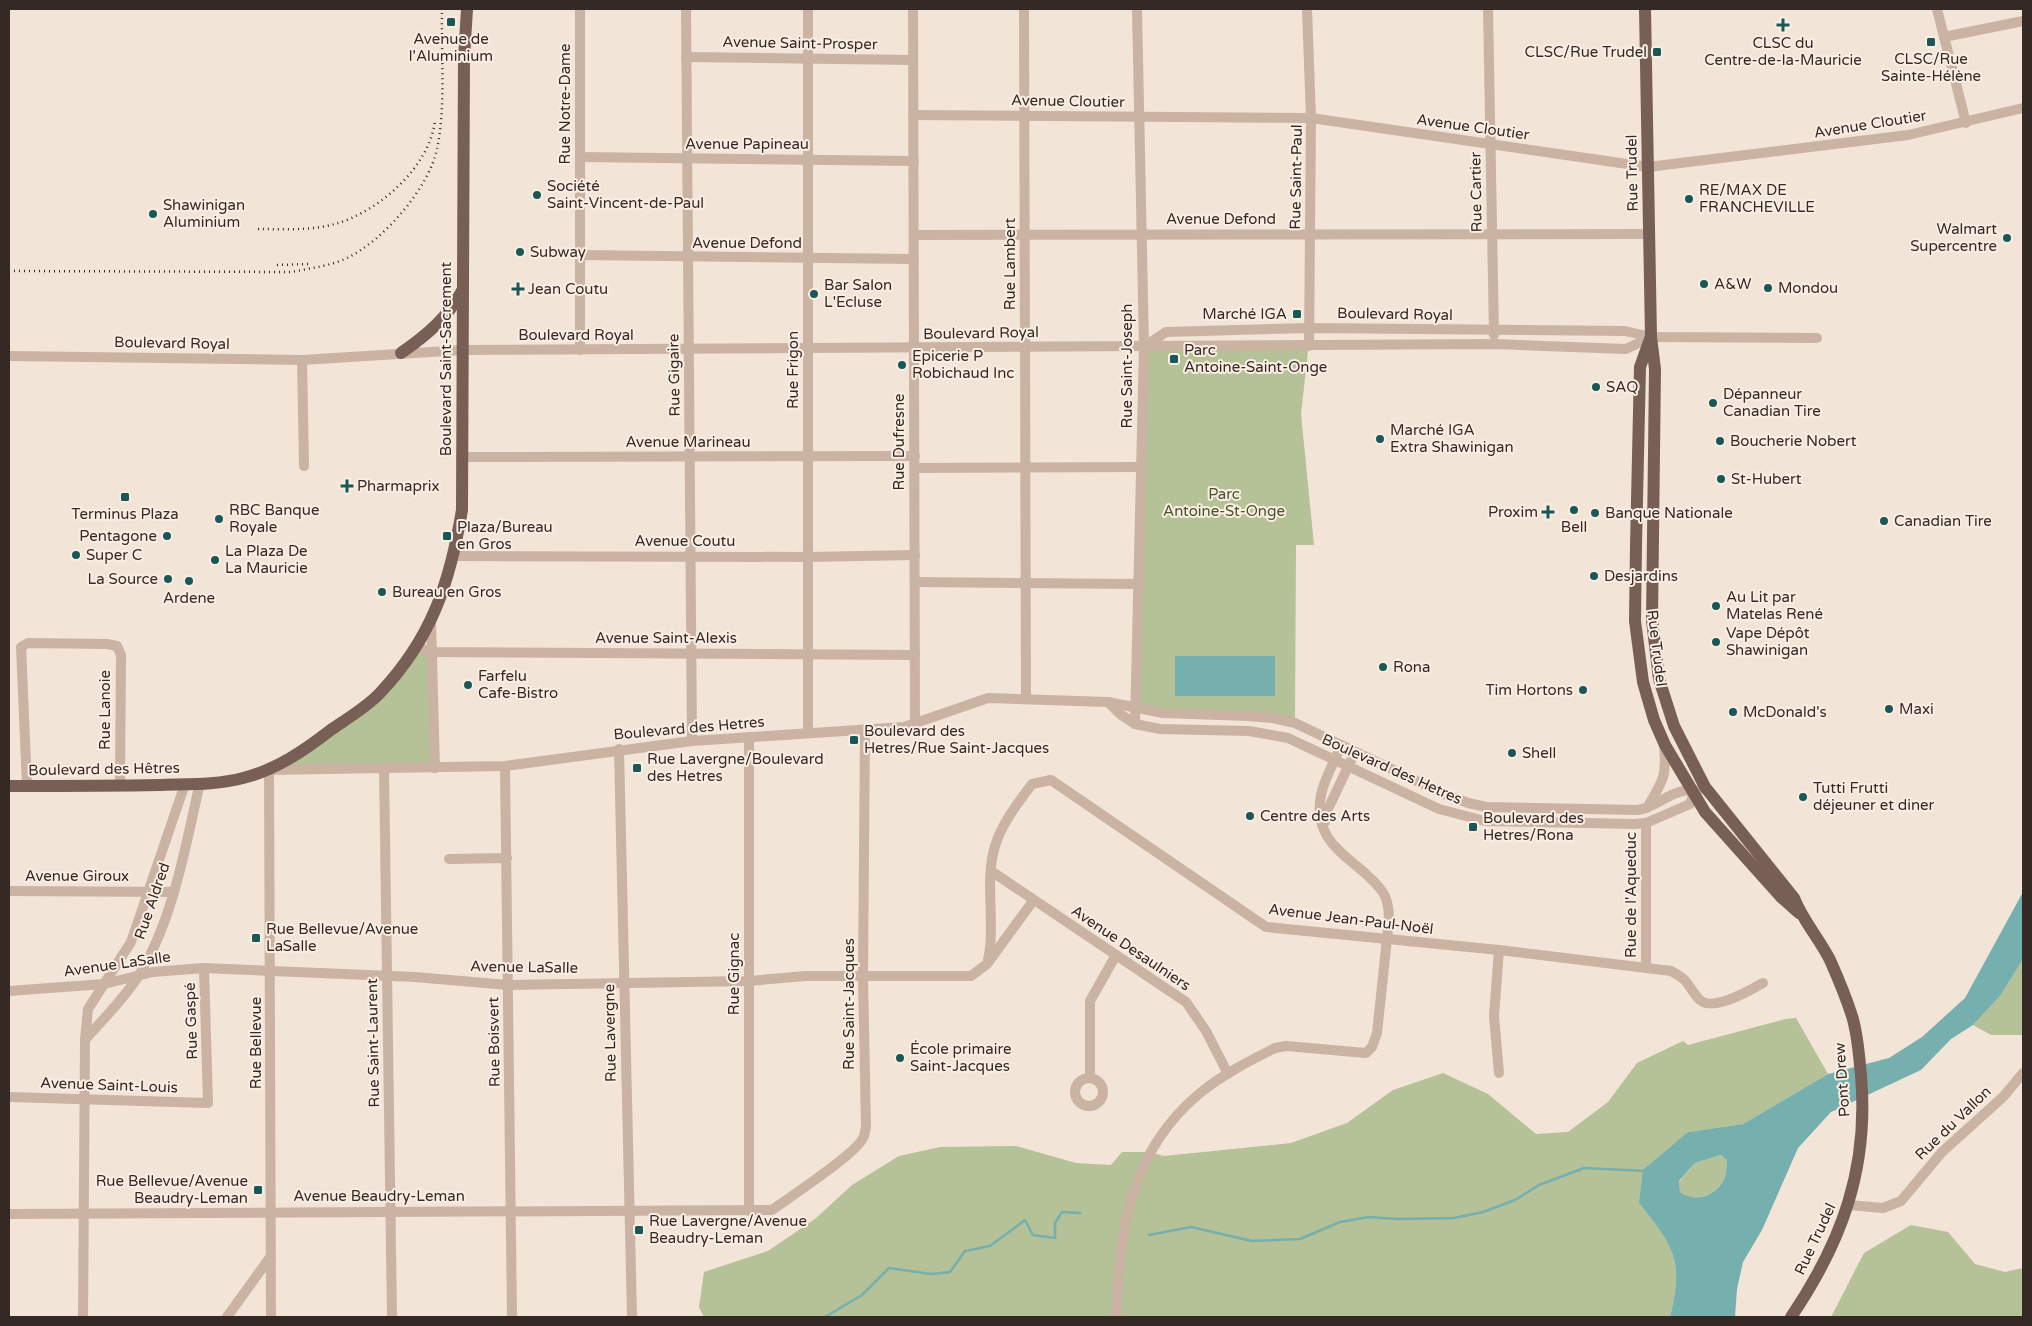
<svg xmlns="http://www.w3.org/2000/svg" width="2032" height="1326" viewBox="0 0 2032 1326" font-family="'Varela Round',sans-serif">
<style>
.green{fill:#b5c197}
.water{fill:#75b0af;fill-rule:evenodd}
.lines{fill:none;stroke-linecap:round;stroke-linejoin:round}
.stream{stroke:#75b0af;stroke-width:2.5}
.minor{stroke:#cab3a3;stroke-width:10}
.major{stroke:#775f56;stroke-width:12}
.rail{stroke:#352925;stroke-width:2.5;stroke-dasharray:1 4;stroke-linecap:butt}
.poi-dot{fill:#1a5757;stroke:#faeee3;stroke-width:2}
.labels{text-anchor:middle;stroke-width:4;stroke-linejoin:round;paint-order:stroke}
.poi-label{font-size:15px;fill:#352925;stroke:#faeee3;text-anchor:start}
.street-label{font-size:15px;fill:#352925;stroke:#faeee3}
.park-label{font-size:15px;fill:#465428;stroke:#faeee3}
</style>
<rect width="100%" height="100%" fill="#f2e4d7"/>
<!-- green -->
<g class="green">
<path d="M1309,342L1301,414L1314,545H1296L1295,719L1136,709L1144,347Z"/>
<path d="M418,647L431,652L435,768L269,770L379,694Z"/>
<path d="M2023,959V1035H1991L1973,1025L2000,996Z"/>
<path d="M1796,1018L1828,1074L1743,1124L1688,1132L1639,1203C1674,1247 1684,1260 1670,1317H704L699,1307L704,1272L768,1251L815,1219L852,1185L899,1156L940,1147L1016,1146L1076,1163L1111,1165L1122,1152H1149L1164,1156L1291,1143L1347,1123L1393,1090L1443,1073L1488,1094L1536,1134L1568,1132L1608,1102L1637,1063L1683,1041L1688,1045L1786,1019Z"/>
<path d="M1721,1155L1727,1160C1726,1165 1727,1172 1725,1176C1718,1195 1696,1204 1680,1192L1679,1182L1695,1163Z"/>
<path d="M1911,1225L1948,1232L1975,1264L2005,1272L2023,1268V1317H1831L1864,1253Z"/>
</g>
<!-- water -->
<g class="water">
<rect x="1175" y="656" width="100" height="40"/>
<path d="M2023,892V959L2000,996L1973,1025L1951,1039L1921,1070L1831,1112L1798,1148L1762,1230L1743,1262L1737,1289L1735,1317H1670C1684,1260 1674,1247 1639,1203L1643,1170L1688,1132L1743,1124L1828,1074L1889,1058L1922,1037L1965,998ZM1721,1155L1727,1160C1726,1165 1727,1172 1725,1176C1719,1195 1696,1204 1680,1192L1679,1181L1695,1163Z"/>
</g>
<g class="lines">
<!-- stream -->
<g class="stream">
<path d="M1149,1235L1191,1227L1252,1241L1300,1239L1340,1222L1369,1217L1397,1219L1454,1218L1483,1212L1515,1200L1539,1185L1584,1168L1645,1171"/>
<path d="M825,1317L862,1295L889,1268L931,1274L950,1272L965,1251L990,1246L1025,1220L1033,1235L1055,1238V1223L1062,1212L1080,1213"/>
</g>
<!-- minor -->
<g class="minor">
<path d="M686,9L692,741"/>
<path d="M808,9V732"/>
<path d="M913,9L915,724"/>
<path d="M1024,9L1026,698"/>
<path d="M1307,9L1311,118L1309,346"/>
<path d="M1488,9L1494,335"/>
<path d="M1937,9L1966,123"/>
<path d="M1944,37L2023,21"/>
<path d="M686,57L913,60"/>
<path d="M913,115L1311,118L1648,167L1908,135L2023,108"/>
<path d="M580,157L914,161"/>
<path d="M914,235L1649,234"/>
<path d="M580,255L914,259"/>
<path d="M1144,347L1166,332L1309,328L1625,331L1651,337L1817,338"/>
<path d="M580,350V9"/>
<path d="M9,356L302,360L462,350L1494,344L1626,349L1651,337"/>
<path d="M302,360L304,466"/>
<path d="M461,457L915,456"/>
<path d="M915,468L1141,467"/>
<path d="M455,556L808,557L915,555"/>
<path d="M915,582L1139,584"/>
<path d="M431,621L435,768"/>
<path d="M418,647L431,652L915,655"/>
<path d="M1108,702L1120,714L1135,724L1160,729L1249,731L1288,738L1439,809L1485,821L1634,824L1646,823L1690,804L1694,793"/>
<path d="M1135,724L1144,347L1137,9"/>
<path d="M749,737V1211"/>
<path d="M619,749L632,1317"/>
<path d="M505,766L512,1317"/>
<path d="M384,768L392,1317"/>
<path d="M27,786L21,647L28,643L107,644L117,646L121,655L120,786"/>
<path d="M1647,808C1663,780 1667,778 1664,745"/>
<path d="M1325,822L1327,811L1355,752"/>
<path d="M1646,823V967"/>
<path d="M449,859L507,858"/>
<path d="M991,871L1186,1002L1206,1031L1228,1074"/>
<path d="M9,891L174,892"/>
<path d="M1499,950L1494,1016L1499,1073"/>
<path d="M988,960C996,923 984,883 995,846C1002,823 1018,803 1032,784L1051,780L1266,927L1499,950L1671,971C1690,981 1686,984 1698,998C1710,1014 1749,991 1763,983"/>
<path d="M9,991L104,984L153,972L204,968L415,977L508,985L749,981L805,976H971L987,964L1033,901"/>
<path d="M85,1040C103,1019 124,999 139,975C174,918 185,847 200,783"/>
<circle cx="1089" cy="1092" r="14"/>
<path d="M1090,1078V1001L1116,955"/>
<path d="M9,1097L208,1103L204,968"/>
<path d="M1849,1205L1883,1208L1901,1201L1942,1152L2003,1097L2023,1073"/>
<path d="M9,1214L772,1210C790,1197 856,1154 863,1138C865,1135 865,1130 866,1127L863,976L865,729"/>
<path d="M83,1317L85,1040L88,1009L131,942L185,784"/>
<path d="M227,1317L271,1256"/>
<path d="M271,1317L269,770L505,766L692,741L904,727L988,698L1108,702L1163,713L1248,716L1273,718L1295,723L1442,793L1468,803L1486,807L1638,810C1654,808 1667,794 1683,791C1694,789 1692,794 1705,787"/>
<path d="M1116,1317C1120,1230 1128,1153 1200,1093C1222,1075 1249,1061 1275,1048L1286,1046L1366,1053L1372,1047L1377,1033L1389,920C1389,909 1388,899 1382,891C1358,858 1311,848 1321,795C1324,779 1335,761 1341,745"/>
</g>
<!-- major -->
<g class="major">
<path d="M1645,9L1651,337L1655,369L1652,620L1659,679L1674,726L1705,787L1794,898C1803,921 1819,938 1830,960C1838,978 1846,997 1852,1016C1858,1035 1859,1056 1861,1076C1869,1168 1842,1242 1791,1317"/>
<path d="M1650,339L1640,367L1636,545L1635,621L1643,682L1654,720L1665,745L1705,812L1781,897L1799,913"/>
<path d="M401,353C427,335 447,318 462,291"/>
<path d="M9,786C59,786 110,786 160,785C187,784 217,785 243,778C276,770 305,750 332,729C348,718 367,707 380,693C432,638 450,582 462,510L464,58L467,9"/>
</g>
<!-- rail -->
<g class="rail">
<path d="M258,229C283,229 310,231 335,224C378,212 429,168 435,121"/>
<path d="M277,265L309,264"/>
<path d="M9,271L292,272C311,268 330,266 347,258C383,241 429,188 437,149C446,107 441,53 442,9"/>
</g>
</g>
<!-- markers -->
<g class="poi-dot">
<rect x="446" y="17" width="10" height="10" rx="2.5"/>
<path d="M1780.5 17.5h5v5h5v5h-5v5h-5v-5h-5v-5h5z"/>
<rect x="1926" y="37" width="10" height="10" rx="2.5"/>
<rect x="1652" y="47" width="10" height="10" rx="2.5"/>
<circle cx="537" cy="195" r="5"/>
<circle cx="1689" cy="199" r="5"/>
<circle cx="153" cy="214" r="5"/>
<circle cx="2007" cy="238" r="5"/>
<circle cx="520" cy="252" r="5"/>
<circle cx="1704" cy="284" r="5"/>
<circle cx="1768" cy="288" r="5"/>
<path d="M515.5 281.5h5v5h5v5h-5v5h-5v-5h-5v-5h5z"/>
<circle cx="814" cy="294" r="5"/>
<rect x="1292" y="309" width="10" height="10" rx="2.5"/>
<rect x="1169" y="354" width="10" height="10" rx="2.5"/>
<circle cx="902" cy="365" r="5"/>
<circle cx="1596" cy="387" r="5"/>
<circle cx="1713" cy="403" r="5"/>
<circle cx="1380" cy="439" r="5"/>
<circle cx="1720" cy="441" r="5"/>
<circle cx="1721" cy="479" r="5"/>
<path d="M344.5 478.5h5v5h5v5h-5v5h-5v-5h-5v-5h5z"/>
<rect x="120" y="492" width="10" height="10" rx="2.5"/>
<circle cx="1574" cy="510" r="5"/>
<path d="M1545.5 504.5h5v5h5v5h-5v5h-5v-5h-5v-5h5z"/>
<circle cx="1595" cy="513" r="5"/>
<circle cx="219" cy="519" r="5"/>
<circle cx="1884" cy="521" r="5"/>
<circle cx="167" cy="536" r="5"/>
<rect x="442" y="531" width="10" height="10" rx="2.5"/>
<circle cx="76" cy="555" r="5"/>
<circle cx="215" cy="560" r="5"/>
<circle cx="1594" cy="576" r="5"/>
<circle cx="168" cy="579" r="5"/>
<circle cx="189" cy="581" r="5"/>
<circle cx="382" cy="592" r="5"/>
<circle cx="1716" cy="606" r="5"/>
<circle cx="1716" cy="642" r="5"/>
<circle cx="1383" cy="667" r="5"/>
<circle cx="468" cy="685" r="5"/>
<circle cx="1583" cy="690" r="5"/>
<circle cx="1889" cy="709" r="5"/>
<circle cx="1733" cy="712" r="5"/>
<rect x="849" y="735" width="10" height="10" rx="2.5"/>
<circle cx="1512" cy="753" r="5"/>
<rect x="632" y="763" width="10" height="10" rx="2.5"/>
<circle cx="1803" cy="797" r="5"/>
<circle cx="1250" cy="816" r="5"/>
<rect x="1468" y="822" width="10" height="10" rx="2.5"/>
<rect x="251" y="933" width="10" height="10" rx="2.5"/>
<circle cx="900" cy="1058" r="5"/>
<rect x="253" y="1185" width="10" height="10" rx="2.5"/>
<rect x="634" y="1225" width="10" height="10" rx="2.5"/>
</g>
<g class="labels">
<!-- poi labels -->
<g class="poi-label">
<text x="451" y="44" text-anchor="middle">Avenue de<tspan x="451" dy="17">l'Aluminium</tspan></text>
<text x="1783" y="48" text-anchor="middle">CLSC du<tspan x="1783" dy="17">Centre-de-la-Mauricie</tspan></text>
<text x="1647" y="57" text-anchor="end">CLSC/Rue Trudel</text>
<text x="1931" y="64" text-anchor="middle">CLSC/Rue<tspan x="1931" dy="17">Sainte-Hélène</tspan></text>
<text x="547" y="191">Société<tspan x="547" dy="17">Saint-Vincent-de-Paul</tspan></text>
<text x="1699" y="195">RE/MAX DE<tspan x="1699" dy="17">FRANCHEVILLE</tspan></text>
<text x="163" y="210">Shawinigan<tspan x="163" dy="17">Aluminium</tspan></text>
<text x="1997" y="234" text-anchor="end">Walmart<tspan x="1997" dy="17">Supercentre</tspan></text>
<text x="530" y="257">Subway</text>
<text x="1714" y="289">A&amp;W</text>
<text x="824" y="290">Bar Salon<tspan x="824" dy="17">L'Ecluse</tspan></text>
<text x="1778" y="293">Mondou</text>
<text x="528" y="294">Jean Coutu</text>
<text x="1287" y="319" text-anchor="end">Marché IGA</text>
<text x="1184" y="355">Parc<tspan x="1184" dy="17">Antoine-Saint-Onge</tspan></text>
<text x="912" y="361">Epicerie P<tspan x="912" dy="17">Robichaud Inc</tspan></text>
<text x="1606" y="392">SAQ</text>
<text x="1723" y="399">Dépanneur<tspan x="1723" dy="17">Canadian Tire</tspan></text>
<text x="1390" y="435">Marché IGA<tspan x="1390" dy="17">Extra Shawinigan</tspan></text>
<text x="1730" y="446">Boucherie Nobert</text>
<text x="1731" y="484">St-Hubert</text>
<text x="357" y="491">Pharmaprix</text>
<text x="229" y="515">RBC Banque<tspan x="229" dy="17">Royale</tspan></text>
<text x="1538" y="517" text-anchor="end">Proxim</text>
<text x="1605" y="518">Banque Nationale</text>
<text x="125" y="519" text-anchor="middle">Terminus Plaza</text>
<text x="1894" y="526">Canadian Tire</text>
<text x="457" y="532">Plaza/Bureau<tspan x="457" dy="17">en Gros</tspan></text>
<text x="1574" y="532" text-anchor="middle">Bell</text>
<text x="157" y="541" text-anchor="end">Pentagone</text>
<text x="225" y="556">La Plaza De<tspan x="225" dy="17">La Mauricie</tspan></text>
<text x="86" y="560">Super C</text>
<text x="1604" y="581">Desjardins</text>
<text x="158" y="584" text-anchor="end">La Source</text>
<text x="392" y="597">Bureau en Gros</text>
<text x="1726" y="602">Au Lit par<tspan x="1726" dy="17">Matelas René</tspan></text>
<text x="189" y="603" text-anchor="middle">Ardene</text>
<text x="1726" y="638">Vape Dépôt<tspan x="1726" dy="17">Shawinigan</tspan></text>
<text x="1393" y="672">Rona</text>
<text x="478" y="681">Farfelu<tspan x="478" dy="17">Cafe-Bistro</tspan></text>
<text x="1573" y="695" text-anchor="end">Tim Hortons</text>
<text x="1899" y="714">Maxi</text>
<text x="1743" y="717">McDonald's</text>
<text x="864" y="736">Boulevard des<tspan x="864" dy="17">Hetres/Rue Saint-Jacques</tspan></text>
<text x="1522" y="758">Shell</text>
<text x="647" y="764">Rue Lavergne/Boulevard<tspan x="647" dy="17">des Hetres</tspan></text>
<text x="1813" y="793">Tutti Frutti<tspan x="1813" dy="17">déjeuner et diner</tspan></text>
<text x="1260" y="821">Centre des Arts</text>
<text x="1483" y="823">Boulevard des<tspan x="1483" dy="17">Hetres/Rona</tspan></text>
<text x="266" y="934">Rue Bellevue/Avenue<tspan x="266" dy="17">LaSalle</tspan></text>
<text x="910" y="1054">École primaire<tspan x="910" dy="17">Saint-Jacques</tspan></text>
<text x="248" y="1186" text-anchor="end">Rue Bellevue/Avenue<tspan x="248" dy="17">Beaudry-Leman</tspan></text>
<text x="649" y="1226">Rue Lavergne/Avenue<tspan x="649" dy="17">Beaudry-Leman</tspan></text>
</g>
<!-- street labels -->
<g class="street-label">
<text transform="translate(800 43) rotate(1)" y="5">Avenue Saint-Prosper</text>
<text transform="translate(1068 101) rotate(1)" y="5">Avenue Cloutier</text>
<text transform="translate(565 104) rotate(-90)" y="5">Rue Notre-Dame</text>
<text transform="translate(1870 124) rotate(-9)" y="5">Avenue Cloutier</text>
<text transform="translate(1473 127) rotate(8)" y="5">Avenue Cloutier</text>
<text x="747" y="149">Avenue Papineau</text>
<text transform="translate(1632 173) rotate(-91)" y="5">Rue Trudel</text>
<text transform="translate(1296 177) rotate(-89)" y="5">Rue Saint-Paul</text>
<text transform="translate(1476 192) rotate(-91)" y="5">Rue Cartier</text>
<text x="1221" y="224">Avenue Defond</text>
<text x="747" y="248">Avenue Defond</text>
<text transform="translate(1010 264) rotate(-90)" y="5">Rue Lambert</text>
<text transform="translate(1395 314) rotate(1)" y="5">Boulevard Royal</text>
<text transform="translate(981 333) rotate(-1)" y="5">Boulevard Royal</text>
<text x="576" y="340">Boulevard Royal</text>
<text transform="translate(172 343) rotate(1)" y="5">Boulevard Royal</text>
<text transform="translate(446 359) rotate(-90)" y="5">Boulevard Saint-Sacrement</text>
<text transform="translate(1127 366) rotate(-90)" y="5">Rue Saint-Joseph</text>
<text transform="translate(793 370) rotate(-90)" y="5">Rue Frigon</text>
<text transform="translate(674 375) rotate(-91)" y="5">Rue Gigaire</text>
<text x="688" y="447">Avenue Marineau</text>
<text transform="translate(899 442) rotate(-90)" y="5">Rue Dufresne</text>
<text x="685" y="546">Avenue Coutu</text>
<text x="666" y="643">Avenue Saint-Alexis</text>
<text transform="translate(1657 648) rotate(83)" y="5">Rue Trudel</text>
<text transform="translate(105 710) rotate(-90)" y="5">Rue Lanoie</text>
<text transform="translate(689 728) rotate(-5)" y="5">Boulevard des Hetres</text>
<text transform="translate(104 769) rotate(-1)" y="5">Boulevard des Hêtres</text>
<text transform="translate(1392 769) rotate(24)" y="5">Boulevard des Hetres</text>
<text x="77" y="881">Avenue Giroux</text>
<text transform="translate(1631 895) rotate(-90)" y="5">Rue de l'Aqueduc</text>
<text transform="translate(152 901) rotate(-71)" y="5">Rue Aldred</text>
<text transform="translate(1351 919) rotate(7)" y="5">Avenue Jean-Paul-Noël</text>
<text transform="translate(1131 948) rotate(34)" y="5">Avenue Desaulniers</text>
<text transform="translate(117 964) rotate(-8)" y="5">Avenue LaSalle</text>
<text transform="translate(524 967) rotate(1)" y="5">Avenue LaSalle</text>
<text transform="translate(734 974) rotate(-90)" y="5">Rue Gignac</text>
<text transform="translate(849 1004) rotate(-90)" y="5">Rue Saint-Jacques</text>
<text transform="translate(191 1021) rotate(-92)" y="5">Rue Gaspé</text>
<text transform="translate(610 1033) rotate(-91)" y="5">Rue Lavergne</text>
<text transform="translate(494 1042) rotate(-91)" y="5">Rue Boisvert</text>
<text transform="translate(256 1043) rotate(-90)" y="5">Rue Bellevue</text>
<text transform="translate(373 1043) rotate(-91)" y="5">Rue Saint-Laurent</text>
<text transform="translate(1842 1080) rotate(-94)" y="5">Pont Drew</text>
<text transform="translate(109 1085) rotate(2)" y="5">Avenue Saint-Louis</text>
<text transform="translate(1953 1123) rotate(-44)" y="5">Rue du Vallon</text>
<text x="379" y="1201">Avenue Beaudry-Leman</text>
<text transform="translate(1815 1239) rotate(-65)" y="5">Rue Trudel</text>
</g>
<!-- park labels -->
<g class="park-label">
<text x="1224" y="499">Parc<tspan x="1224" dy="17">Antoine-St-Onge</tspan></text>
</g>
</g>
<!-- border -->
<rect width="2032" height="1326" fill="none" stroke="#352925" stroke-width="20"/>
</svg>
